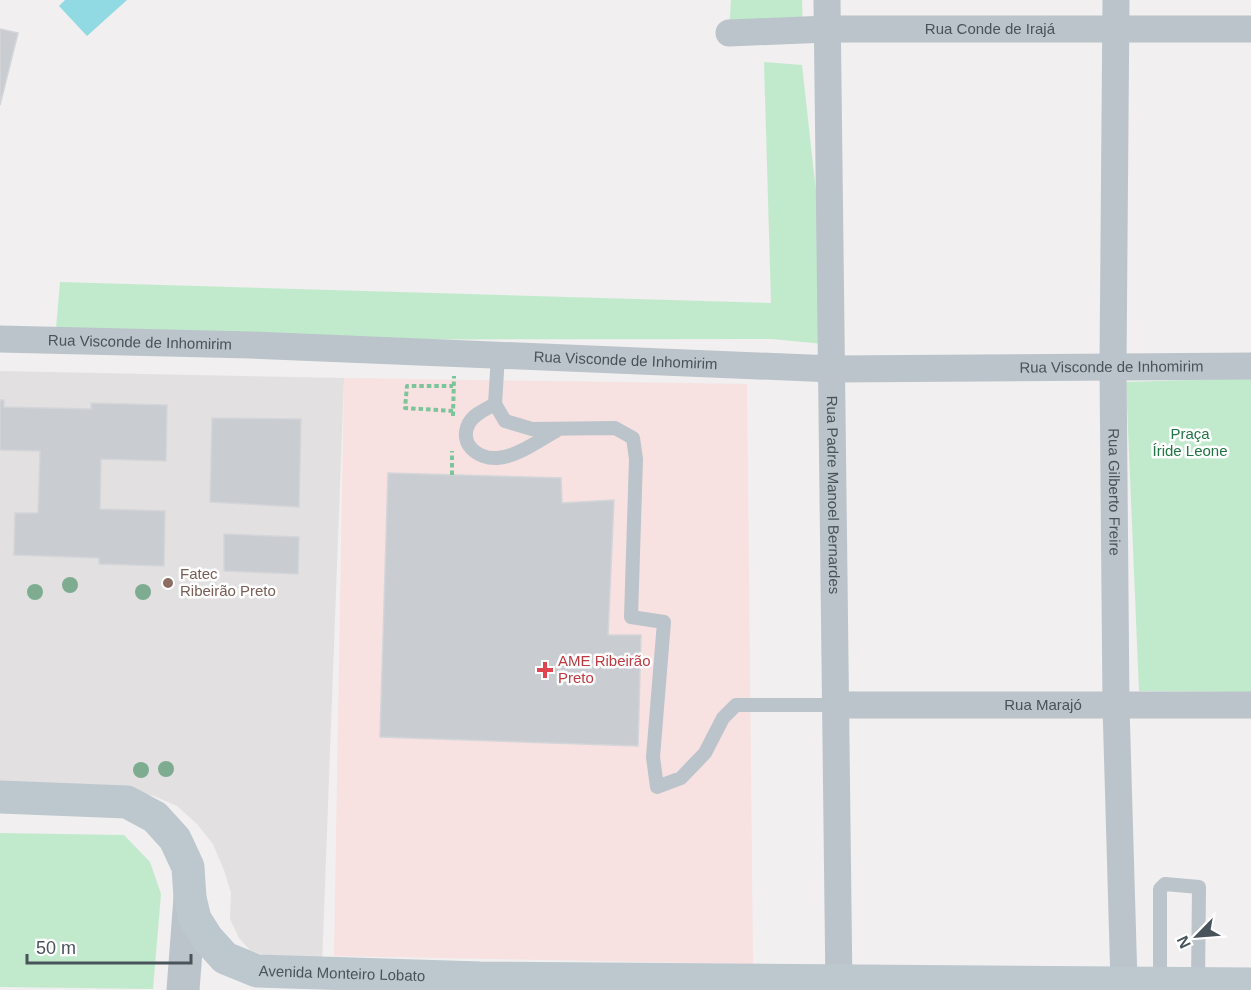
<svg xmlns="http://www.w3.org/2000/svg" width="1251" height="990" viewBox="0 0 1251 990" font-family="Helvetica,sans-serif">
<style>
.education{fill:#e2e0e0}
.medical{fill:#f8e1e1}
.green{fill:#c1eacd}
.water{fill:#92dae3}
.building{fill:#c9ccd1;stroke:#d3d5d9;stroke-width:1.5}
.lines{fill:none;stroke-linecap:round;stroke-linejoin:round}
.path{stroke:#7cc59a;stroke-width:4;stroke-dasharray:4.5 3;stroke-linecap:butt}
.service{stroke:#bbc4ca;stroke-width:14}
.minor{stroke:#bbc4ca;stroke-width:27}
.tertiary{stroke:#bbc4ca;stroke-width:33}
.secondary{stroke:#bcc7ce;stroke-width:33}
.tree{fill:#7eac90}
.education-dot{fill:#8d6e63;stroke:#fff;stroke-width:2}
.health-dot{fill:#e0444e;stroke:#fff;stroke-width:2}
.labels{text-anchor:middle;stroke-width:5;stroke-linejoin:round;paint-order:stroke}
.street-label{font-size:15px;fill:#48535a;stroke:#fff}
.park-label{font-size:15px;fill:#207542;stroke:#fff}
.education-label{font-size:15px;fill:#785e54;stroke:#fff;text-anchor:start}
.health-label{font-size:15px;fill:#be3a42;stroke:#fff;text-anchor:start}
</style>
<rect width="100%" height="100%" fill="#f1efef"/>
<!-- education -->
<path class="education" d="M0,371L344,378L322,965L274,959L250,950L239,938L230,919L231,893L224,870L213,844L197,824L177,806L154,796L121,789L0,787Z"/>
<!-- medical -->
<path class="medical" d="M344,378L747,384L753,964L334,956Z"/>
<!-- green -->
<g class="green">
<path d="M731,0H802L803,30L729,33Z"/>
<path d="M764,62L802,65L833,345L772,339L55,340L60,282L771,303Z"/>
<path d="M1251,378V692L1139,691L1126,382Z"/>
<path d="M0,833L124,835L150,862L161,894L153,989L0,987Z"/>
</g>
<!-- water -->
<path class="water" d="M65,0H127L87,36L59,6Z"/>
<!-- building -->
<g class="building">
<path d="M0,29L18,33L0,105Z"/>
<path d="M0,400H4V407L91,409V403L167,405L166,461L101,459L100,509L165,511L164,566L99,564V558L14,555L15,513H38L40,451L0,450Z"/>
<path d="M212,418L301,419L299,507L210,502Z"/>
<path d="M388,473L561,478L562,503L614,500L608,635H641L638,746L380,737Z"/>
<path d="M224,534L299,537L298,574L224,571Z"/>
</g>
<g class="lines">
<!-- path -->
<g class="path">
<path d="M453,411L405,408L407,386H453"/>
<path d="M453,416L454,376"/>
<path d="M452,475V451"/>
</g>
<!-- service -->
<g class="service">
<path d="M498,356L495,404L505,421L532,429L615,428L633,438L636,459L631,617L664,622L653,757L657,787L681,778L705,753L723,718L736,705H836"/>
<path d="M495,404C486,409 474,414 469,423C458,444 478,459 497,458C517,457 539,440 556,431"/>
<path d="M1160,983V889L1165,884L1199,887L1198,984"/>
</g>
<!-- minor -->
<g class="minor">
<path id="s1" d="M827,0L839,990"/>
<path id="s2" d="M1116,0L1113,366L1116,706L1124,983"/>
<path id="s3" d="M729,33L827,29H1251"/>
<path id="s4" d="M0,339L251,345L833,369L1251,366"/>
<path id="s5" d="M836,705H1251"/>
</g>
<!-- tertiary -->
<path class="tertiary" d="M183,990L190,898"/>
<!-- secondary -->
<path class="secondary" id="s6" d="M0,797L127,802L155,817L175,839L188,867L190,898L195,919L207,938L225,958L257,971L480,978L1251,984"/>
</g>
<!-- trees -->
<g class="tree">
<circle cx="70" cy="585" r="8"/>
<circle cx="35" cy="592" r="8"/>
<circle cx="143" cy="592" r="8"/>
<circle cx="166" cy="769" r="8"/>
<circle cx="141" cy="770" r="8"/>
</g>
<!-- markers -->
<circle class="education-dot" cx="168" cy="583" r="6"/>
<path class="health-dot" d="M542 661h6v6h6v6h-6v6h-6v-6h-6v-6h6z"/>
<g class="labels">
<!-- street labels -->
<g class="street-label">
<text dy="5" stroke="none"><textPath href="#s3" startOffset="261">Rua Conde de Irajá</textPath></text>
<text dy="5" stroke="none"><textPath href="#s4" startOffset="140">Rua Visconde de Inhomirim</textPath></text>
<text dy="5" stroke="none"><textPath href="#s4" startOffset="626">Rua Visconde de Inhomirim</textPath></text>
<text dy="5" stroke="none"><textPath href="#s4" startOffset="1112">Rua Visconde de Inhomirim</textPath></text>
<text dy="5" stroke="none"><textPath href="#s2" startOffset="492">Rua Gilberto Freire</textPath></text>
<text dy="5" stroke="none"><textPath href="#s1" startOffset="495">Rua Padre Manoel Bernardes</textPath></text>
<text dy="5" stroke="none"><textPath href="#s5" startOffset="207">Rua Marajó</textPath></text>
<text dy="5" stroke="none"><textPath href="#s6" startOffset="441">Avenida Monteiro Lobato</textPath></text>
</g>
<!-- park labels -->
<g class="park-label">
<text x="1190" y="439">Praça<tspan x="1190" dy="17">Íride Leone</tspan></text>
</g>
<!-- education labels -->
<g class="education-label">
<text x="180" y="579">Fatec<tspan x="180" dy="17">Ribeirão Preto</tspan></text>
</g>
<!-- health labels -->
<g class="health-label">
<text x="558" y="666">AME Ribeirão<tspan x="558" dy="17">Preto</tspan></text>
</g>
</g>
<!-- north arrow -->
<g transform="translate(1197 936) rotate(245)" stroke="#ffffff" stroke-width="4.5" paint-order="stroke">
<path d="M0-4.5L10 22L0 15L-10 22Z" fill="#48535a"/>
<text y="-9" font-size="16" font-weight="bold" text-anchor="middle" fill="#48535a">N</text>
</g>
<!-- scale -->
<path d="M27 954v9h164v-9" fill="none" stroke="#48535a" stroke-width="3"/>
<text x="36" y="954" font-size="18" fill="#48535a" stroke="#ffffff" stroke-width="4.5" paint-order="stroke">50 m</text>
</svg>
